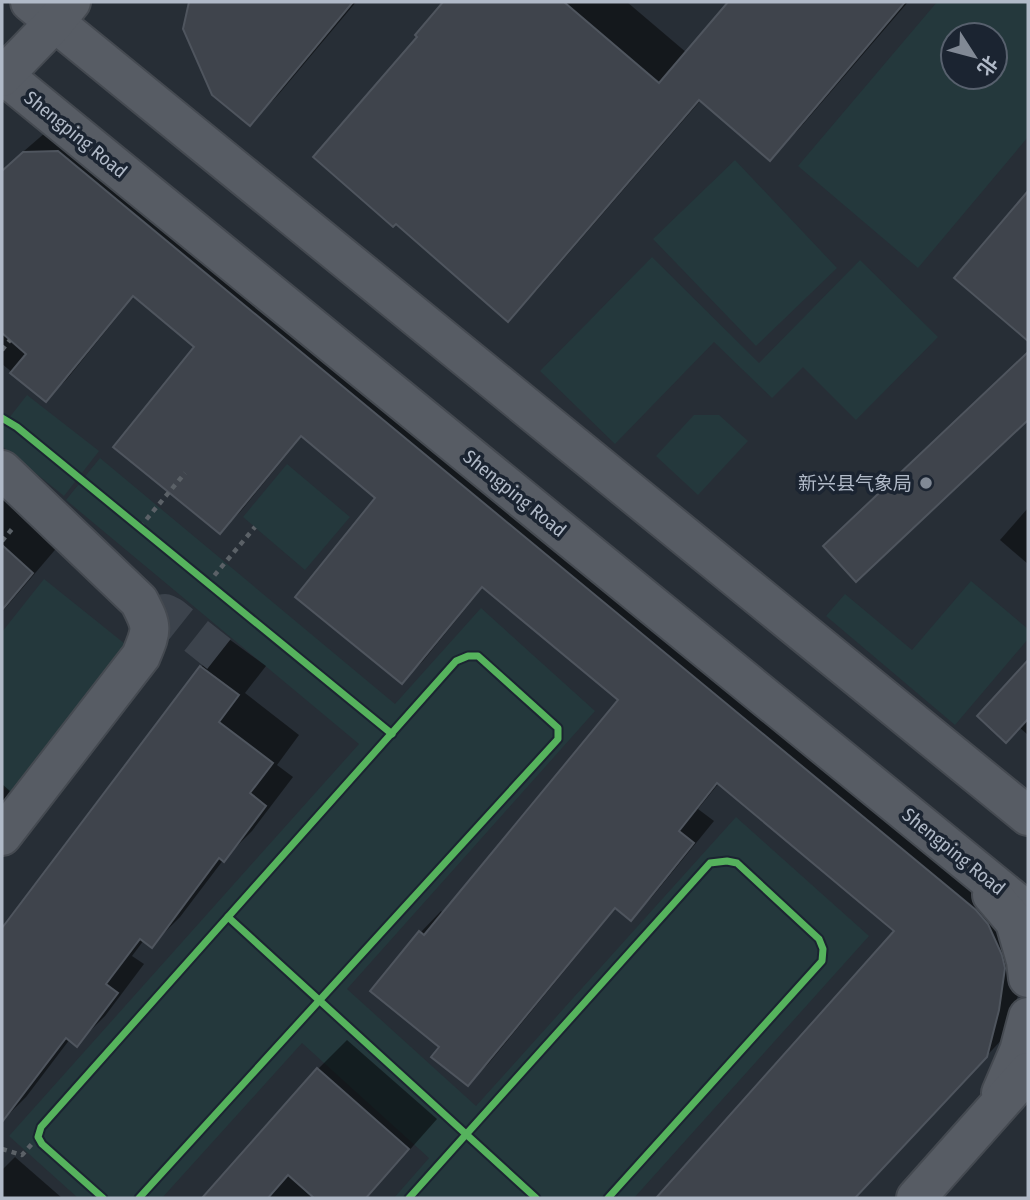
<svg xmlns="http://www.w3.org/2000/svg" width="1030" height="1200" viewBox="0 0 1030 1200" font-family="'Fira Sans Condensed','Noto Sans SC',sans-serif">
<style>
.green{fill:#24383c;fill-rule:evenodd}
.shadow{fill:#0007}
.building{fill:#3f444c;stroke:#4f555e;stroke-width:2}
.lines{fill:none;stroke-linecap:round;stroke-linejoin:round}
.minor-tunnel{stroke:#3c434c;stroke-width:38;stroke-dasharray:38 19;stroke-linecap:butt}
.minor-casing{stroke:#454a51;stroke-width:42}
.path{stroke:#5b6167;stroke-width:4.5;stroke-dasharray:5 5;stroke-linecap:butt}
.minor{stroke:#575c64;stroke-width:38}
.cycleway-casing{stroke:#1b2431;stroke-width:11}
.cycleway{stroke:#56b35d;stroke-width:7}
.poi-dot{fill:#818995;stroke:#1b2431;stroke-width:2.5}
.labels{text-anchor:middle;stroke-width:7;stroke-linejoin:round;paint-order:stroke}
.street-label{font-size:19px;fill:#b1bac8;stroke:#1b2431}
.poi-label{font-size:19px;fill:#b1bac8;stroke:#1b2431;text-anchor:end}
</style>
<rect width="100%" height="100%" fill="#272e36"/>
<!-- green -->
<g class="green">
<path d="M937,2H1028V137L918,268L798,166ZM995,35V77H953V35Z"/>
<path d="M735,160L837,268L756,346L653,239Z"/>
<path d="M652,257L759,363L860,260L938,337L856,420L803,367L772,398L714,342L615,444L540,371Z"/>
<path d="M27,395L99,451L64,496L2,446V427Z"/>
<path d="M694,415H719L748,441L698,495L656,456Z"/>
<path d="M100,458L395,704L481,608L595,711L347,989L476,1106L736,817L869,936L634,1198H394L429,1158L302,1043L162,1198H78L9,1136L359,744L66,500Z"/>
<path d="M287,464L350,517L305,570L243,517Z"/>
<path d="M44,579L135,652L17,798L2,786V632Z"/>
<path d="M971,581L1028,629V639L955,725L826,616L845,594L912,650Z"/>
</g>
<!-- shadow -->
<g class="shadow">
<path d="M190,2H356L278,95L250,124L185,29Z"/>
<path d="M446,2H627L687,53L731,2H908L799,129L770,158L701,100L537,290L508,319L419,37L417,35Z"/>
<path d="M46,132L996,889L1020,988L1007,1034L854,1198H658L896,931L719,783L698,809L714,821L652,897L631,918L617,907L489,1063L468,1084L441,1047L373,990L421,932L441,911L444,914L620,700L484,586L423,661L402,682L378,498L303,435L241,511L220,532L197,347L135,295L67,379L46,400L2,364V170Z"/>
<path d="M1028,194V339L956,278Z"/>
<path d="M2,494L60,544L2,612Z"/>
<path d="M1028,508V564L1000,540Z"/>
<path d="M229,639L266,666L245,693L299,735L277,765L293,777L252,831L224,859L180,917L152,945L144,940L132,956L144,964L105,1016L77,1044L70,1039L26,1097L2,1121V931L201,667Z"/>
<path d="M1028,663V735L1019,727L979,716Z"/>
<path d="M2,784L10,791L2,802Z"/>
<path d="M347,1040L437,1119L367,1198H204L318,1069Z"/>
<path d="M15,1157L62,1198H2V1170Z"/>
</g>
<!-- building -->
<g class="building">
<path d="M189,2H353L250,126L212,95L183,29Z"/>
<path d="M443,2H564L659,83L728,2H905L770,161L699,100L508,322L396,224L393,227L313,157L417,37L415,35Z"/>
<path d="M58,151L976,910L988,924L1002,955L1005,968L999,1010L987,1057L855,1198H656L894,931L717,783L679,831L694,843L631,921L615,908L468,1086L431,1057L439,1047L370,991L419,931L424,935L618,700L482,587L402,684L295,597L375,498L301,436L220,534L113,447L194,347L133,296L46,402L10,373L26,354L2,333V171L23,152Z"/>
<path d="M1028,191V341L954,278Z"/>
<path d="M1028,352V420L856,582L823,546Z"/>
<path d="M2,545L33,573L2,610Z"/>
<path d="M1028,660V719L1006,743L977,716Z"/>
<path d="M200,666L239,695L219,722L273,763L250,793L266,806L224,862L219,858L152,948L140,939L106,984L118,993L77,1047L66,1038L2,1122V928Z"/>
<path d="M317,1068L409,1149L366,1198H314L288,1175L268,1198H202Z"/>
</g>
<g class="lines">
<!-- minor-tunnel -->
<path class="minor-tunnel" d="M147,616L165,613L171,616L219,654"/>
<!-- minor casing -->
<g class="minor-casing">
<g id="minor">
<path d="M30,2L1028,816"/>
<path d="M2,74L1028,912"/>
<path d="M2,77L55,22L71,2"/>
<path d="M2,470L139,601C153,628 152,629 141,656L2,836"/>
<path d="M992,895L1015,922L1026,961L1028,978"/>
<path d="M1001,1093L1019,1051L1028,1017"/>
<path d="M916,1198L1028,1072"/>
</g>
</g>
<!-- path -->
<g class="path">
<path d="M2,350L10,340"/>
<path d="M140,527L185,473"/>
<path d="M2,541L12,529"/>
<path d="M208,583L255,527"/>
<path d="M2,1149L22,1155L38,1137"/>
</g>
<!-- minor -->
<use href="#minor" class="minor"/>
<!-- cycleway casing -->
<g class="cycleway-casing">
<g id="cycleway">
<path d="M2,418L17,427L392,734"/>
<path d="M228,917L536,1198"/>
<path d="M103,1198L42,1144L38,1137L41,1127L456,661L468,656H478L558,728V739L139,1198"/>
<path d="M409,1198L710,863L727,861L737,863L819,939L823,949L822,961L608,1198"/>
</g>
</g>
<!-- cycleway -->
<use href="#cycleway" class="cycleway"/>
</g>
<!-- markers -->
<circle class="poi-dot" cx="926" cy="483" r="7"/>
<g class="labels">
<!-- street labels -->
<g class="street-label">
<text transform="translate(76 134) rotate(39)" y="7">Shengping Road</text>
<text transform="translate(515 493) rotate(39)" y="7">Shengping Road</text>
<text transform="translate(954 851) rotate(39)" y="7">Shengping Road</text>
</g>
<!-- poi labels -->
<g class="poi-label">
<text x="912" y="490">新兴县气象局</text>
</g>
</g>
<!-- border -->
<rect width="1030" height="1200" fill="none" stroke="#b1bac8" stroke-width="7"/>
<!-- north arrow -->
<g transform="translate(974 56) rotate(126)"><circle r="33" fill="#1b2431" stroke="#57606d" stroke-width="2"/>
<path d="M0-5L12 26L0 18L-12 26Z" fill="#818995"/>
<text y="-10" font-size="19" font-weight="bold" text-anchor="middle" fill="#b1bac8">北</text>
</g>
</svg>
